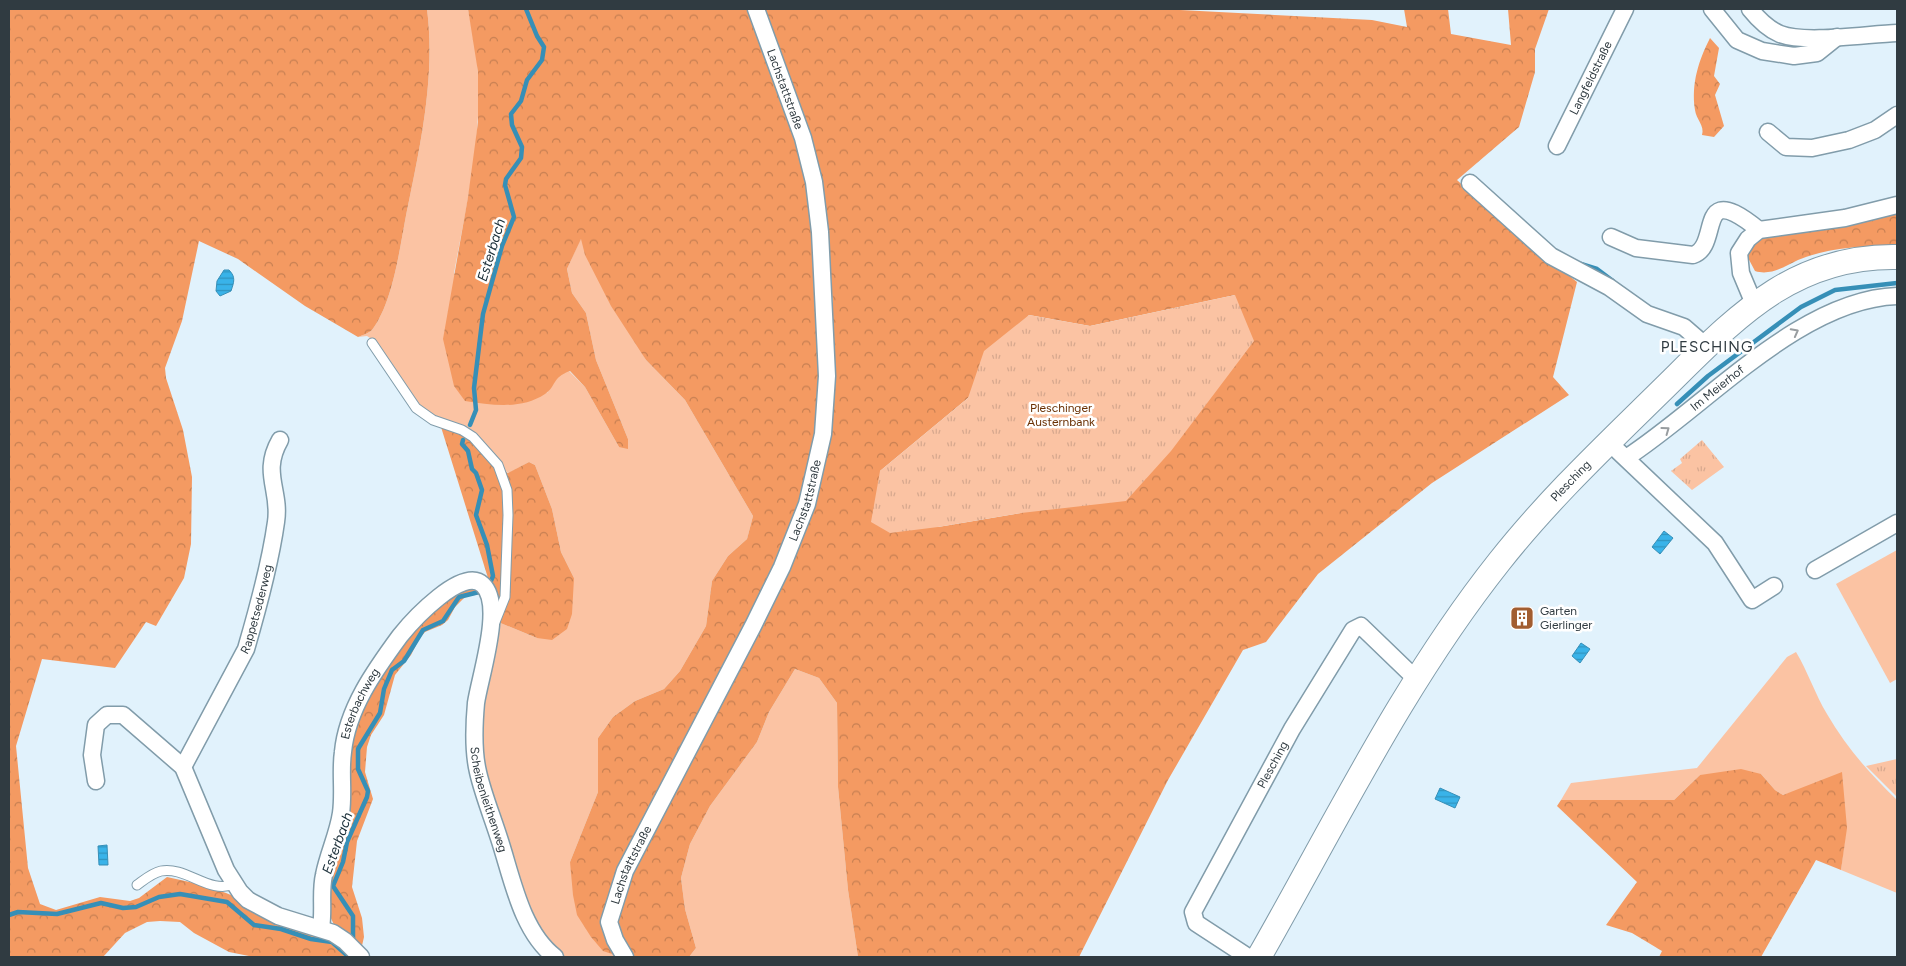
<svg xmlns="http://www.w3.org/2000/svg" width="1906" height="966" viewBox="0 0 1906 966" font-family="Figtree,sans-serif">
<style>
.green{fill:#fbc3a3}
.forest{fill:url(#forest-crowns);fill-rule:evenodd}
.park{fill:url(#park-tufts)}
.water{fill:url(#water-rules);stroke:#368fb7}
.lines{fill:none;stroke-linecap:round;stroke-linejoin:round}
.stream{stroke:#368fb7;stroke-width:4.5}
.service-casing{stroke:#819caa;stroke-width:11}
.minor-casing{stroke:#819caa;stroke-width:19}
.secondary-casing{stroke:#819caa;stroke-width:26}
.service{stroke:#fff;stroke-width:9}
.minor{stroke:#fff;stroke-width:16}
.secondary{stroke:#fff;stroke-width:24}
.oneway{stroke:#989da0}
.labels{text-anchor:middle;stroke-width:5;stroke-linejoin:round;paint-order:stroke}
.street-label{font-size:12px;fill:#303b41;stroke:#fff}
.park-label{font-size:12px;fill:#6a3104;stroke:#fff}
.poi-label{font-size:12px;fill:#303b41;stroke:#fff;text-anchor:start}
.water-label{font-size:14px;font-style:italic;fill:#1b2f39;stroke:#fff}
.quarter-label{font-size:15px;letter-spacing:1px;fill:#303b41;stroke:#fff}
</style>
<defs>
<pattern id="forest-crowns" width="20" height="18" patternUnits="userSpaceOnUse" patternTransform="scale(1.25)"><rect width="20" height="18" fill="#f49a62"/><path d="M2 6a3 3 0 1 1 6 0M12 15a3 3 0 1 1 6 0" fill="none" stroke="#c67f52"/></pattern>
<pattern id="park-tufts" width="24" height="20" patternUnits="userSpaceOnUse" patternTransform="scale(1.25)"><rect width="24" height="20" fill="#fbc3a3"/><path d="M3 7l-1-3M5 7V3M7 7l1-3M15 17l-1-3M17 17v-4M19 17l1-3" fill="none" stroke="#d7a88e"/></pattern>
<pattern id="water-rules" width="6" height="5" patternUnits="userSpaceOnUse" patternTransform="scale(1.25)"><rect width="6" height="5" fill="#39b3e9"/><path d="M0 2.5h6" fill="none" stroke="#3093be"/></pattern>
</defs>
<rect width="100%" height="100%" fill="#e1f2fc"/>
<!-- green -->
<g class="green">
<path d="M427,9H468C472,29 477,52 478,73C482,140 466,208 454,273L547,393L557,376L569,371L585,387L619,447L628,439L596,360L586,313L572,293L567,269L581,238L646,360L685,400L753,516L747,539L728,556L712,581L706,626L680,671L664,689L635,701L613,717L598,738V792L570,862L616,957H566L557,953L532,919L501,828L481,757L479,718L498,622L537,638L574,578L561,552L552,509L535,465L529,462L509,473C485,460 467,433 441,427L438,419L414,402L376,342L367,336L358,337C363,335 369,333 372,330C392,304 399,253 405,221C419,151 436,80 427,9Z"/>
<path d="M1897,550V679L1890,683L1836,584Z"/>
<path d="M1796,652C1808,672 1815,694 1827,714C1846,747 1870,774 1897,800V893L1841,870L1846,830L1799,790L1783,795L1775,790L1761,774L1700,775L1674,800H1561L1571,783L1697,768L1787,657Z"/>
<path d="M795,669L819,678L837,703L838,787L848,890L858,957H689L696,948L685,909L681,878L690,844L710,806L757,742L769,712Z"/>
</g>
<!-- forest -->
<g class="forest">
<path d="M9,9H427C436,80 419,151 405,221C399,253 392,304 372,330C369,333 363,335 358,337L305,306L238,259L199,241L182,321L165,368L166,378L183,430L192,477L191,544L184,578L156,626L146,622L115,668L42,659L16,746L28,868L40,904L56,910L100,897L130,901L139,898L167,877L203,885L226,893L327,934L355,957H254L229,952L194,933L180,922L160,921L147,922L125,933L103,957H9Z"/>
<path d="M468,9H750L794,125L811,188L821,366L817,439L805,484L771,576L612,888L618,956L603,951L591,937L577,915L573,895L570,862L598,792V738L613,717L635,701L664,689L680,671L706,626L712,581L728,556L747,539L753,516L685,400L646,360L611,306L585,255L581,239L567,269L572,293L586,313L596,360L628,439V449L619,447L585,387L570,371C551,378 557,386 545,394C521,410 492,405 465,401L454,386L443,339L468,197L478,122V72Z"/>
<path d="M762,9H1161L1372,20L1407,27L1404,9H1448L1451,34L1511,45L1508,9H1549L1535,49V72L1519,127L1457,180L1503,223L1577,282L1553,377L1569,395L1432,483L1318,574L1266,642L1243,650L1168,780L1079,957H858L848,890L838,787L837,703L819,678L795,669L769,712L757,742L710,806L690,844L681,878L685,909L696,948L689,957H634C609,924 618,912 628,875L792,560L832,371L833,309L829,245L810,137ZM1235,295L1021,513L938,527L880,471L968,398L1029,315L1090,326Z"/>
<path d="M1710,38L1719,48L1714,76L1720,84L1715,95L1724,126L1714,137L1702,135C1705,126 1696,119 1695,110C1691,83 1699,60 1710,38Z"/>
<path d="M1897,211V246C1864,246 1829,247 1798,260C1784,267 1770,276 1755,271L1747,256L1755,242L1776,232L1854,224Z"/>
<path d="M441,427C476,435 481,458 508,473L529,462L535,465L552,509L561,552L574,578L572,614L567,629L552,640L537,638L498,622L494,587L488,578Z"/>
<path d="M473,586L480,594L465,597L455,607L448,620L442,625L425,632L419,639L411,655L395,675L384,715L371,735L367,747L365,772L373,799L357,841L352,887L362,918L364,937L361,950L336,929L328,912L327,879L348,750L362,708L391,658L443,599Z"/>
<path d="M1741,769L1761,774L1775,790L1783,795L1842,772L1847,828L1841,870L1816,860L1761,957H1659L1662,951L1632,933L1606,925L1637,882L1557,806L1561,800H1674L1700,775Z"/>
</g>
<!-- park -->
<g class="park">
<path d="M1235,295L1254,341L1171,451L1126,501L1021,513L938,527L890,533L871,522L880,471L968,398L984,351L1029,315L1090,326Z"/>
<path d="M1702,440L1724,467L1692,490L1671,471L1682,463L1680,459Z"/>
<path d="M1897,759V797L1866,766Z"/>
</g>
<!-- water -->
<g class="water">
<path d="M224,270H229C236,277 234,282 231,291L220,296L216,291L217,281Z"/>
<path d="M1664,531L1673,538L1660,554L1652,547Z"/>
<path d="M1581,643L1590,649L1580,663L1572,656Z"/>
<path d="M1440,788L1460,797L1455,808L1435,799Z"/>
<path d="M107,845L108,865H99L98,846Z"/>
</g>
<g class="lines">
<!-- stream -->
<g class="stream">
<path d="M1581,264L1597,269L1613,281"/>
<path d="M1677,404L1708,376L1801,307L1835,290L1897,283"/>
<path d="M470,425L476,410L474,388L483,314L502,246L514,217L505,185L506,179L521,158L522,147L512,125L511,114L521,101L527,80L542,60L544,47L537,36L526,9"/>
<path d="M463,440L462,444L468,451L472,469L476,473L482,490L476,515L487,545L493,576L491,581"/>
<path d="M9,915L18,912L57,914L101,903L123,908L136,907L159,897L180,894L227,902L254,925L281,929L311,939L332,942L349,957"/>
<path d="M353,941V916L333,886L343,862L347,842L367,797L368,791L358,769V749L380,713L384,689L392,670L404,661L423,630L443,621L459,597L479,592"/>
</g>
<!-- service casing -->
<g class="service-casing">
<g id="service">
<path d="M372,343L416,408L433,420L462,430L473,437L498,465L507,490L508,515L505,597L495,622"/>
<path d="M137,885C144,880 152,873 161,871C186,866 210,895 234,884"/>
</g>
</g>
<!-- minor casing -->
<g class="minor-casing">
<g id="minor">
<path d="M1712,9L1737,40L1762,51L1794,56L1817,53L1837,37"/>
<path d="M1750,9C1758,19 1768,29 1780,34C1805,44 1868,34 1897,33"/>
<path d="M1768,132L1786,147L1812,148L1849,140L1875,130L1897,115"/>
<path id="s1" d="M1557,146L1625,9"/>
<path d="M1470,183L1551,256L1609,287L1647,314L1684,327L1707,347"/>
<path d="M1611,237L1636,248L1693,255C1722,246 1694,177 1759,230"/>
<path d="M1754,304L1741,273L1739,253L1748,239L1759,230L1845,218L1897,205"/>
<path d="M1618,451L1715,543L1752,600L1774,586"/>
<path id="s2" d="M1626,458C1705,407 1800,299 1897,296"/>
<path d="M1815,570L1897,523"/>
<path id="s3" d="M183,767L246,649C258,608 270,565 276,522C281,490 261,473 280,440"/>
<path d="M96,781L92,755L96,725L107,715H123L183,767L226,870L240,892L248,900L278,916L333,933L345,941L361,957"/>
<path id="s4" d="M321,928C324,910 320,892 324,875C328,854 338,834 341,813C344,792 340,772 343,752C347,709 375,670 400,636C412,621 463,565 483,585C504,605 480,676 476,703C474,725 473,751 478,772C483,794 492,816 499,838C512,877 521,931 555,957"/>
<path id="s5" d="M625,957L615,940L609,922L625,871L753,626L782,567L807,504L823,434L827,376L820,232L814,182L803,138L756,9"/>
<path id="s6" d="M1248,957L1196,923L1193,912L1292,729L1353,630L1361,626L1417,680"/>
</g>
</g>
<!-- secondary casing -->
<g class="secondary-casing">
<g id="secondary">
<path id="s7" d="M1259,957C1335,824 1403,683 1499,562C1547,501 1603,448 1658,394C1730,324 1788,255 1897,257"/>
</g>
</g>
<!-- service -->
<use href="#service" class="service"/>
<!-- minor -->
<use href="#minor" class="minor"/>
<!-- secondary -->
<use href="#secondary" class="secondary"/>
</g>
<!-- one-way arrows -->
<defs><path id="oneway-chevron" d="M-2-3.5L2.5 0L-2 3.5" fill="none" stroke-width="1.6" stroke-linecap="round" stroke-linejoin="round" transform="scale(1.25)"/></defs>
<g class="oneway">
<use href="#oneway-chevron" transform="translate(1795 332) rotate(-28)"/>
<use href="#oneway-chevron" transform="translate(1666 430) rotate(-36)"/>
</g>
<!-- icons -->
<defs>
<g id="building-square" transform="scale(1.25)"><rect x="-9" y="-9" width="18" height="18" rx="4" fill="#a25d30" stroke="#fff"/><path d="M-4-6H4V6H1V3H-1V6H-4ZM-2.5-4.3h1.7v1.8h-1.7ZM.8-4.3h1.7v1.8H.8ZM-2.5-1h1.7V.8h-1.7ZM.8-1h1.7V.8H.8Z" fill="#fff"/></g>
</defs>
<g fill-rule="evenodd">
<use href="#building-square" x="1522" y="618"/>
</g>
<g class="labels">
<!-- street labels -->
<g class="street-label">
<text dy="4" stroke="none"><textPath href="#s1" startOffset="76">Langfeldstraße</textPath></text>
<text transform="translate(785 89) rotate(70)" y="4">Lachstattstraße</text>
<text dy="4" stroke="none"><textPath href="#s2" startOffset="115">Im Meierhof</textPath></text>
<text dy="4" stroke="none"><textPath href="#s7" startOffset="571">Plesching</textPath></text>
<text dy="4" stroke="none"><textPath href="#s5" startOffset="505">Lachstattstraße</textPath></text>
<text dy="4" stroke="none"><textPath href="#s3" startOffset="175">Rappetsederweg</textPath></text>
<text dy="4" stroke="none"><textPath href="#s4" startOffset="230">Esterbachweg</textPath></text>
<text dy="4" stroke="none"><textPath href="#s6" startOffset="241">Plesching</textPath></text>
<text dy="4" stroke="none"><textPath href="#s4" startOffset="634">Scheibenleithenweg</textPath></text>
<text dy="4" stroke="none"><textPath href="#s5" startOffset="100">Lachstattstraße</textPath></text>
</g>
<!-- park labels -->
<g class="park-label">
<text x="1061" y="412">Pleschinger<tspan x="1061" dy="14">Austernbank</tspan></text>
</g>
<!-- poi labels -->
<g class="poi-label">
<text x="1540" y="615">Garten<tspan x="1540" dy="14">Gierlinger</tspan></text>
</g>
<!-- water labels -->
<g class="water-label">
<text transform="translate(491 250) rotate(-73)" y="5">Esterbach</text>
<text transform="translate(337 843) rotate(-70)" y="5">Esterbach</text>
</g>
<!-- quarter labels -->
<g class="quarter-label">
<text x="1707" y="352">PLESCHING</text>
</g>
</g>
<!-- border -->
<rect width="1906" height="966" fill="none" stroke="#303b41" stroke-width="20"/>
</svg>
